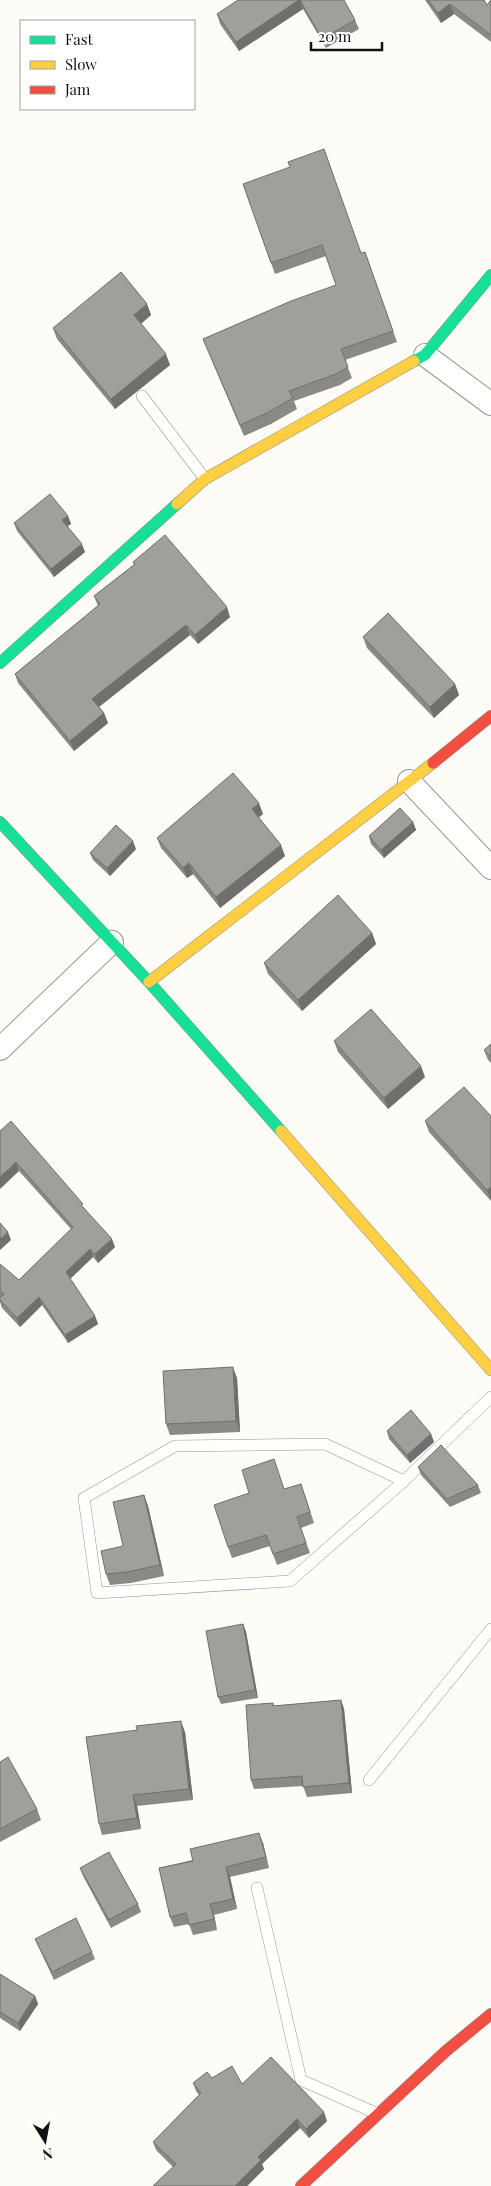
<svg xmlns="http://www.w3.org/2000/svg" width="491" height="2186" viewBox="0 0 491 2186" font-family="'Playfair Display',serif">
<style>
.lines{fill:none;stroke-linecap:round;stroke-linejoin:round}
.lane-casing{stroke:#979795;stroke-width:12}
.street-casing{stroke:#979795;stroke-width:24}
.fast-casing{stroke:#8e8d8b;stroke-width:12}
.slow-casing{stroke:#8e8d8b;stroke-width:12}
.jam-casing{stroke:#8e8d8b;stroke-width:12}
.lane{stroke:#fffffe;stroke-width:11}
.street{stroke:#fffffe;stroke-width:22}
.fast{stroke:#16e098;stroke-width:11}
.slow{stroke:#ffcf43;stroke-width:11}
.jam{stroke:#f24e42;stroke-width:11}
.wall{fill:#8a8986}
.shaded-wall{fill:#716f6d}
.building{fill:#a19f9c;stroke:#716f6d}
</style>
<rect width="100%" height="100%" fill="#fdfcf7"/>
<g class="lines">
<!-- lane casing -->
<g class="lane-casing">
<g id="lane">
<path d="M142,396L205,479"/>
<path d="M404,1481L325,1444L175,1446L84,1498L97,1593L290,1581L404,1481L491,1397"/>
<path d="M369,1780L491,1629"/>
<path d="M257,1888L301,2080L378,2114"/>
</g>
</g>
<!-- street casing -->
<g class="street-casing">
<g id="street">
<path d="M425,355L491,404"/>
<path d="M409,781L491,868"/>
<path d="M0,1049L112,942"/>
</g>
</g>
<!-- fast casing -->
<g class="fast-casing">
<g id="fast">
<path d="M414,361L425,355L491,275"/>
<path d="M0,663L177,504"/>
<path d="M0,822L149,982L281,1131"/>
</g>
</g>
<!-- slow casing -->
<g class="slow-casing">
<g id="slow">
<path d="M177,504L205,479L414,361"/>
<path d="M149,982L433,763"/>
<path d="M281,1131L491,1370"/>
</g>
</g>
<!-- jam casing -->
<g class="jam-casing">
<g id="jam">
<path d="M433,763L491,716"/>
<path d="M301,2186L446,2051L491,2014"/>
</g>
</g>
<!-- lane -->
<use href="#lane" class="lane"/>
<!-- street -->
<use href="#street" class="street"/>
<!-- fast -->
<use href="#fast" class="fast"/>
<!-- slow -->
<use href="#slow" class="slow"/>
<!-- jam -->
<use href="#jam" class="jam"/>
</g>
<!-- wall -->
<g class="wall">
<path d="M238,0H344L355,20L359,29L326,48L303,9L239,51L220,24L217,14Z"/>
<path d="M425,0H484L487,5L491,0V42L454,14L441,23Z"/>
<path d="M243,184L362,253L365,252L397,342L345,360L352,378L340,385L294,401L297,409L271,424L244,436L203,339L336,285L326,256L275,274Z"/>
<path d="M147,304L151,315L141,324L170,365L115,409L57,339L53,328Z"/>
<path d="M68,516L71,524L67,526L85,552L54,577L17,531L14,523Z"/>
<path d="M133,562L230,617L198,644L190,635L99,707L104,713L108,723L74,751L18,683L15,674L98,606L94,596L134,565Z"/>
<path d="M363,637L455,684L459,695L434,718L367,648Z"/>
<path d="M263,814L258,817L285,856L220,908L193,874L187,878L161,848L157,838Z"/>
<path d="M413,822L416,830L384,858L371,844L369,836Z"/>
<path d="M136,849L110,876L93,860L90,853Z"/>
<path d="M372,933L376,944L302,1011L268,974L264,963Z"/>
<path d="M334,1041L425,1077L388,1109L338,1052Z"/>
<path d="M491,1044V1063L488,1060L484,1050Z"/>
<path d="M491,1116V1201L429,1132L425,1121Z"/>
<path d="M0,1131L85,1209L115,1247L98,1263L93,1257L70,1279L95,1316L98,1324L68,1343L42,1305L20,1327L2,1308L0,1302V1264L19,1280L71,1229L19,1171Z"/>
<path d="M237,1378L240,1432L170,1435L166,1424Z"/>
<path d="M387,1431L431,1434L434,1442L410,1463L389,1439Z"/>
<path d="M418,1467L478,1485L481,1493L450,1507L421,1475Z"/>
<path d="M284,1489L305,1495L314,1523L301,1528L310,1553L277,1565L270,1546L232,1558L228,1547Z"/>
<path d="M144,1495L148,1506L164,1576L131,1583L110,1585L106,1574L123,1546Z"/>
<path d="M243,1624L246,1632L258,1698L221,1704L218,1697Z"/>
<path d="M341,1700L344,1709L352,1793L307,1797L303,1786L254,1789L251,1780L273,1703L274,1706Z"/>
<path d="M185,1732L193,1800L137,1806L141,1829L102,1835L99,1824Z"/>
<path d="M0,1762L37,1809L41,1820L0,1842Z"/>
<path d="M263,1843L269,1868L230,1877L237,1909L214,1915L217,1930L193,1935L189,1924L174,1927L170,1917L159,1868Z"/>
<path d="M80,1868L138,1904L141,1912L111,1928L83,1876Z"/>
<path d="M35,1939L92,1952L95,1959L54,1980L38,1946Z"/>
<path d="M0,1974L35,1996L38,2004L20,2031L0,2018Z"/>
<path d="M212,2078L242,2084L327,2121L309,2138L300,2128L262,2164L264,2169L247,2186H153L173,2167L156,2150L153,2142L199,2095L196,2091L193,2083Z"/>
</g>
<!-- shaded-wall -->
<g class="shaded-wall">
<path d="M299,0H300L303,9L239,51L236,42Z"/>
<path d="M450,4L454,14L441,23L438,13Z"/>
<path d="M147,304L151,315L138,326L134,315Z"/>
<path d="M166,354L170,365L115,409L111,399Z"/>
<path d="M68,516L71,524L65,528L62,520Z"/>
<path d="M82,544L85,552L54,577L51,569Z"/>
<path d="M227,607L230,617L198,644L195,635Z"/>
<path d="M186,625L190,635L96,709L92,699Z"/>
<path d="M455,684L459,695L434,718L430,707Z"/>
<path d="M104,713L108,723L74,751L70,741Z"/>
<path d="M259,803L263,814L256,820L252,809Z"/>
<path d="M413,822L416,830L384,858L381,850Z"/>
<path d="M133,841L136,849L110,876L107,868Z"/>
<path d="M281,845L285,856L220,908L216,897Z"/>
<path d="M189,863L193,874L187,878L183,868Z"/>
<path d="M372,933L376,944L302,1011L298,1000Z"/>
<path d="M421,1066L425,1077L388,1109L384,1098Z"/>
<path d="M16,1162L19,1171L0,1189V1177Z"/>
<path d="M491,1187V1200L487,1190Z"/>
<path d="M8,1232L11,1240L0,1250V1239Z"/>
<path d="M112,1239L115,1247L98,1263L95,1254Z"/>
<path d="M90,1249L93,1257L69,1280L66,1272Z"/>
<path d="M39,1297L42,1305L20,1327L17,1318Z"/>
<path d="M95,1316L98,1324L68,1343L65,1335Z"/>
<path d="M233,1367L237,1378L240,1432L236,1421Z"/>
<path d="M431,1434L434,1442L410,1463L407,1455Z"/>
<path d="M144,1495L148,1506L164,1576L160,1565Z"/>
<path d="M243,1624L246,1632L258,1698L255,1690Z"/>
<path d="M341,1700L344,1709L352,1793L349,1783Z"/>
<path d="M181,1721L185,1732L193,1800L189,1789Z"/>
<path d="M133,1795L137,1806L141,1829L137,1818Z"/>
<path d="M259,1833L263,1843L269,1868L266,1857Z"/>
<path d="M226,1867L230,1877L237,1909L233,1899Z"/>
<path d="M210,1904L214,1915L217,1930L214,1919Z"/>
<path d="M35,1996L38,2004L20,2031L18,2023Z"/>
<path d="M324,2112L327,2121L309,2138L306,2129Z"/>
<path d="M297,2119L300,2128L262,2164L264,2169L247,2186H235L258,2157Z"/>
</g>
<!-- building -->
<g class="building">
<path d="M238,0H299L236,42L217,14Z"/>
<path d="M300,0H344L355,20L322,39Z"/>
<path d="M428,0H484L487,5L491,0V35L450,4L438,13Z"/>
<path d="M324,149L361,253L365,252L393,331L341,349L348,367L336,374L289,391L293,398L267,413L240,425L203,339L291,301L336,285L322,245L271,263L243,184L290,167L288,162Z"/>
<path d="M121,272L147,304L134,315L166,354L111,399L53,328Z"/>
<path d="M50,494L68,516L62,520L82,544L51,569L14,523Z"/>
<path d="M165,535L227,607L195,635L186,625L92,699L104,713L70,741L15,674L100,604L94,596L135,564L133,562Z"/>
<path d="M388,613L455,684L430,707L363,637Z"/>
<path d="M233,773L259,803L252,809L281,845L216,897L189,863L183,868L157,838Z"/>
<path d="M400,808L413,822L381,850L369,836Z"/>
<path d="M116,825L133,841L107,868L90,853Z"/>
<path d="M338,895L372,933L298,1000L264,963Z"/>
<path d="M371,1009L421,1066L384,1098L334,1041Z"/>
<path d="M491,1044V1057L484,1050Z"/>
<path d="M464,1087L491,1116V1187L487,1190L425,1121Z"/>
<path d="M11,1121L83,1204L81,1205L112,1239L95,1254L90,1249L66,1272L95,1316L65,1335L39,1297L17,1318L0,1300V1298L4,1294L0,1291V1264L19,1280L73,1227L16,1162L0,1177V1131Z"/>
<path d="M0,1223L8,1232L0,1239Z"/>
<path d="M233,1367L236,1421L166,1424L163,1371Z"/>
<path d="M411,1410L431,1434L407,1455L387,1431Z"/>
<path d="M441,1445L478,1485L447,1499L418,1467Z"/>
<path d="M274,1459L284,1489L301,1484L310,1512L297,1517L306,1543L273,1554L266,1535L228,1547L214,1505L249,1493L242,1470Z"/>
<path d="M144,1495L160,1565L127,1572L106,1574L101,1551L123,1546L113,1502Z"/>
<path d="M243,1624L255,1690L218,1697L206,1631Z"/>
<path d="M341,1700L349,1783L303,1787L302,1776L251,1780L246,1705L273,1703V1706Z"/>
<path d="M181,1721L189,1789L133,1795L137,1818L99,1824L86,1737L137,1730L136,1726Z"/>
<path d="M8,1757L37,1809L0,1829V1762Z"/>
<path d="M259,1833L266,1857L226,1867L233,1899L210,1904L214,1919L189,1925L186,1913L170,1917L159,1868L193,1861L190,1849Z"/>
<path d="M109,1852L138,1904L109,1920L80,1868Z"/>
<path d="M76,1918L92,1952L52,1972L35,1939Z"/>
<path d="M0,1974L35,1996L18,2023L0,2012Z"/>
<path d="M271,2057L324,2112L306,2129L297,2119L258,2157L261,2160L235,2186H153L176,2164L153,2142L201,2093L193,2083L207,2072L212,2078L232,2066L242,2084Z"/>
</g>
<!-- legend -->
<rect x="20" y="20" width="175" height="90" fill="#ffffff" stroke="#a0a0a0"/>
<rect x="30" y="36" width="25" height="8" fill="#16e098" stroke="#a0a0a0"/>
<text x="65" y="45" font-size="15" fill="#111111">Fast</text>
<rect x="30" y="61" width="25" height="8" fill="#ffcf43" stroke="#a0a0a0"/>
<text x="65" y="70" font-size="15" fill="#111111">Slow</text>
<rect x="30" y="86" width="25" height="8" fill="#f24e42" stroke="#a0a0a0"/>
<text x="65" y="95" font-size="15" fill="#111111">Jam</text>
<!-- north arrow -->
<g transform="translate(45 2141) rotate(169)" stroke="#ffffff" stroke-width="4" paint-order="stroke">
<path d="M0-4L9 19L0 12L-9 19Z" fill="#111111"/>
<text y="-8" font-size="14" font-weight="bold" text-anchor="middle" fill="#111111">N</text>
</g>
<!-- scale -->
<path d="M311 42v8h71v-8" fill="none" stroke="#111111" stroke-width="2.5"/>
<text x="318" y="42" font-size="15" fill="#111111" stroke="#ffffff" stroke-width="4" paint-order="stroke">20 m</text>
</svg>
